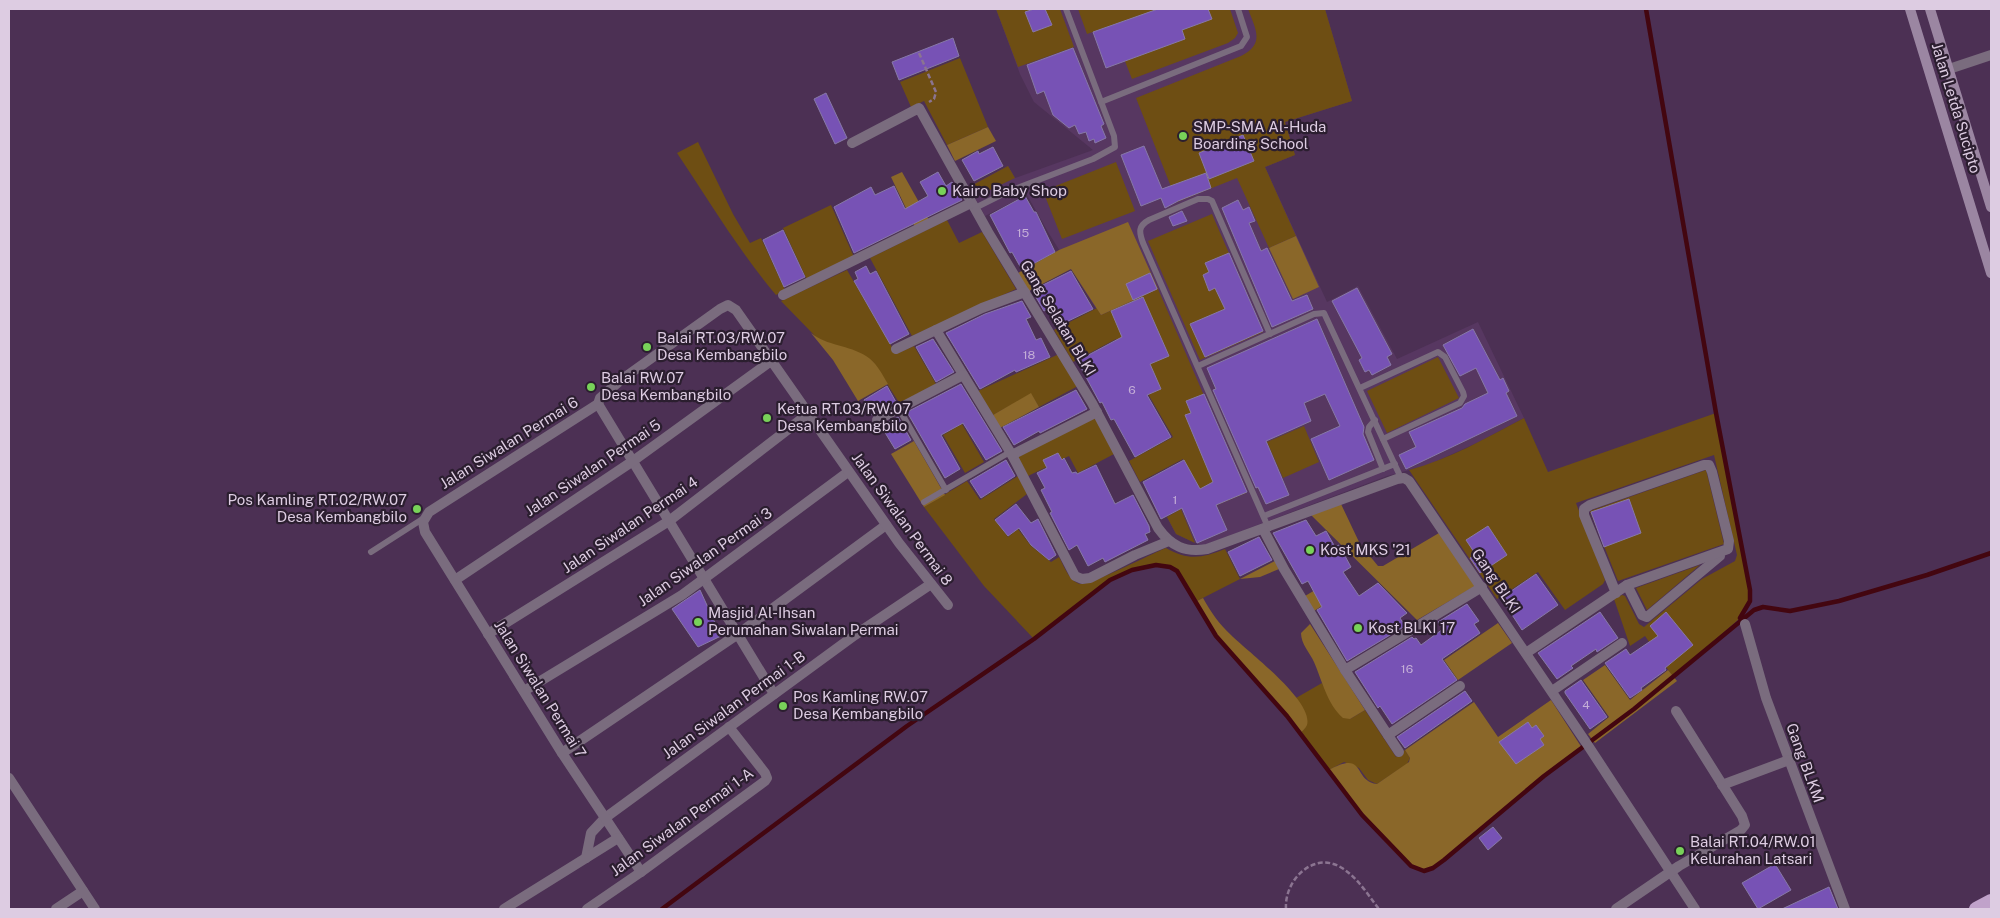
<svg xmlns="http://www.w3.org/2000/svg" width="2000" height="918" viewBox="0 0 2000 918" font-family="'Public Sans',sans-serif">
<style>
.built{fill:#573761}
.green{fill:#6e4e13}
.forest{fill:#8a6729}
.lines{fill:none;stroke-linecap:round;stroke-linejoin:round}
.stream{stroke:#430610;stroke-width:4.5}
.building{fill:#7752b5;stroke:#8779a7}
.path{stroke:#8b7491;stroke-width:2.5;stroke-dasharray:5 2.5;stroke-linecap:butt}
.service{stroke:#7a6c7e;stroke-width:6}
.minor{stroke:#7a6c7e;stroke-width:10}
.tertiary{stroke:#7a6c7e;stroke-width:10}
.secondary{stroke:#9b86a2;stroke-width:10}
.trunk{stroke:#c0a2ca;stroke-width:14}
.poi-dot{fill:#78d259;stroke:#2b1e2f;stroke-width:2}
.labels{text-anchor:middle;stroke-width:4.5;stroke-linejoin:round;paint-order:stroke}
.number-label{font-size:12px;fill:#c4aed7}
.street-label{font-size:15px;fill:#ddcce2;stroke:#2b1e2f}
.poi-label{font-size:15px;fill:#ddcce2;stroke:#2b1e2f;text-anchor:start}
</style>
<rect width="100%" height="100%" fill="#4c3054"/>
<!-- built -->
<path class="built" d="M996,9H1325L1352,101L1285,122L1295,155L1265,167L1327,302L1358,286L1397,359L1478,322L1524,418L1479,442L1428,465L1387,476L1202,546L1176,534L1167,517L1197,499L1192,481L1174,437L1152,398L1048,232L1027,195L985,216L969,187L1008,166L1015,178L1093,150L1034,102L1020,74Z"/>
<!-- green -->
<g class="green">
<path d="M996,9H1060L1074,47L1018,67Z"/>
<path d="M1078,9H1230L1238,33L1235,38L1228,43L1132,79L1111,26L1132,18L1087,34Z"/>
<path d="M1248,9H1325L1352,101L1285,122L1295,155L1265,167L1296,236L1269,248L1237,178L1177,202L1136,98L1241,56C1265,44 1256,30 1248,9Z"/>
<path d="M960,58L988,127L947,145L924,101L911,107L900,82Z"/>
<path d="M698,142L733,214L750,243L761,238L785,290L776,295C739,251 709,201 677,153Z"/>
<path d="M1116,162L1135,211L1062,239L1043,191Z"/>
<path d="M1008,166L1015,178L975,197L969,187Z"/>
<path d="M831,205L854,257L807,280L783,228Z"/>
<path d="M1212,214L1263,332L1200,360L1148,241Z"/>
<path d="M947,220L959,243L982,232L1016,289L912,336L870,258Z"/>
<path d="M847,270L896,354L914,346L936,384L900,404L873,362L817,338L781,301Z"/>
<path d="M1158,289L1246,493L1217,505L1212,493L1197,499L1183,459L1140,482L1129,461L1173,437L1116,339L1073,362L1054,330L1097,308L1101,315Z"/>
<path d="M1059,354L1078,386L1039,407L1031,394L993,415L978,391Z"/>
<path d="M1438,357L1459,398L1387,433L1367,391Z"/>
<path d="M1716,413L1748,577L1750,601L1739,619L1673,677L1645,636L1630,646L1614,599L1622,595L1625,596L1639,624L1644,627L1702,579L1735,561L1737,555L1714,455L1576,503L1605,580L1603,584L1565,610L1538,572L1497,599L1409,470C1450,459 1486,438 1524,418L1548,472Z"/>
<path d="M1095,417L1114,454L1078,473L1069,456L1028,476L1018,457Z"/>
<path d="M962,424L984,462L965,473L943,435Z"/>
<path d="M1304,426L1319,462L1283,478L1267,442Z"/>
<path d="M1706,470L1724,544L1618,581L1590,511Z"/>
<path d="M1018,476L1027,494L994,519L1008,537L1018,529L1031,546L1051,562L1059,557C1064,566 1069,581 1080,584C1089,586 1151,554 1166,548C1189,561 1202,558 1225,549L1240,579L1195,602C1189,592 1184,576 1175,569C1139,543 1061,619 1034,639L984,586L924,507L967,481L980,500Z"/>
<path d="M1181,509L1195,543L1176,534L1167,517Z"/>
<path d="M1700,565L1647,610L1636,588Z"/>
<path d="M1322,683L1324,687L1350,719L1365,710L1396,757L1405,750L1410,758L1407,764L1377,784L1368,780L1359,768L1344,762L1327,771L1300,734L1306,726L1303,710L1296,698Z"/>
</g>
<!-- forest -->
<g class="forest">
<path d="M988,127L996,141L955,161L947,145Z"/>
<path d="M902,172L929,220L915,227L891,177Z"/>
<path d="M1128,222L1158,289L1101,315L1071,269L1029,291L1018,273L1059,250Z"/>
<path d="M1296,236L1319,287L1293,299L1269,248Z"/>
<path d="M811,333C827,346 849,345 866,356C876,362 882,374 888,384L858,401L833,360Z"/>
<path d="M1031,393L1039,407L1000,428L993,415Z"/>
<path d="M914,441L945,495L924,507L891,454Z"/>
<path d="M1341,504L1360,544L1378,566H1383L1439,533L1475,586L1417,620L1311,515Z"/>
<path d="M1275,561L1279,569L1260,577L1240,579Z"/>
<path d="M1332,580L1331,600L1314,611L1305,596Z"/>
<path d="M1203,598C1211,612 1219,624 1231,635C1247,651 1314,701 1307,725C1306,728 1302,731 1300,734L1273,700L1216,636L1195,602Z"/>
<path d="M1498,623L1512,643L1458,680L1444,660Z"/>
<path d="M1310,624L1365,710L1350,719L1343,718C1327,704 1322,680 1314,662C1310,653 1301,644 1301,633Z"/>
<path d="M1605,665L1630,700L1668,670L1677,681L1595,743L1588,734L1609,717L1583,680Z"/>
<path d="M1551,700L1582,748C1553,770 1524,792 1496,816C1476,833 1456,852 1434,867C1430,870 1425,872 1420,871C1400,866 1342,790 1327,771C1367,748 1352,781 1377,784L1409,762L1410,758L1405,750L1474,702L1498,737Z"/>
</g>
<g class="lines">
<!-- stream -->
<g class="stream">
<path d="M1646,9L1716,413L1750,590V601L1740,618"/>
<path d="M662,909L907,726L1034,639L1110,580L1132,570L1156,565L1170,567L1177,571L1216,636L1287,716L1362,815L1411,866L1424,871L1433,868L1444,860L1544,776L1634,709L1754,610L1763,607L1790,611L1839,601L1927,575L1991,553"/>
</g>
</g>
<!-- building -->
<g class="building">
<path d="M1034,9H1045L1052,25L1033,32L1025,12Z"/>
<path d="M1158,9H1208L1212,19L1182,30L1185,39L1106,68L1093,32Z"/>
<path d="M953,38L959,56L899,80L892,62Z"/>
<path d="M1073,48L1104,124L1101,126L1106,138L1095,143L1094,139L1089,141L1086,132L1079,134L1075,125L1069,128L1053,115L1044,91L1037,94L1027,65Z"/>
<path d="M826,93L847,138L835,144L814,99Z"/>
<path d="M1243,135L1254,161L1209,179L1199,153Z"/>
<path d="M1144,146L1162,189L1206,173L1211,188L1178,201L1165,208L1161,198L1141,206L1121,155Z"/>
<path d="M993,147L1003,166L974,181L962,160L978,151L979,154Z"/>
<path d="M938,172L946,186L952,182L962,200L854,253L834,207L871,187L875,195L894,186L905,209L928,196L920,182Z"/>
<path d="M1025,196L1034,212H1036L1055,252L1022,270L1012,252L1010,253L990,215Z"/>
<path d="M1238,200L1243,210L1249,207L1255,221L1249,223L1261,251L1267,248L1292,301L1307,295L1313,309L1272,327L1222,208Z"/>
<path d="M1182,211L1187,221L1173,226L1169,217Z"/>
<path d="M783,230L805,277L784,287L763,240Z"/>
<path d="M1229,253L1263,331L1205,357L1190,324L1225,309L1215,288L1209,291L1203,275L1209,272L1205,263Z"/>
<path d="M866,266L870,274L876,271L909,334L890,344L854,281L858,279L855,272Z"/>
<path d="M1071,271L1093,309L1064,323L1060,317L1054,320L1048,309L1044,311L1033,292V290Z"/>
<path d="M1150,273L1157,289L1133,300L1126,284Z"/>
<path d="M1357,288L1392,354L1387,357L1391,365L1372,375L1369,370L1365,372L1359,360L1362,358L1332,301Z"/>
<path d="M1143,297L1169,356L1150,364L1161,389L1147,395L1171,437L1135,457L1114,419L1111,420L1102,402L1100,403L1080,366L1083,364L1081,359L1122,337L1111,311Z"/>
<path d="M1022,301L1031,317L1026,319L1036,340L1041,338L1050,357L1016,372L1015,370L980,389L946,333L985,314Z"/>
<path d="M1317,319L1364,427L1363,434L1374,460L1329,480L1311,439L1340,426L1325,394L1304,403L1311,421L1266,441L1289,495L1266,504L1258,487L1256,488L1213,390L1216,389L1207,368Z"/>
<path d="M1473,329L1500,380L1503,378L1509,391L1506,393L1517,416L1406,469L1399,455L1416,447L1409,432L1462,408L1465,404L1488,393L1476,368L1460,376L1443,345Z"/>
<path d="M933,339L954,372L936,382L916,347Z"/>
<path d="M961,384L1002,451L986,460L963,423L941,435L960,469L945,478L907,412Z"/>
<path d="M887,386L896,402L872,415L864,400Z"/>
<path d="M1076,390L1087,409L1040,433L1039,431L1014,445L1003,427Z"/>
<path d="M1204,394L1247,492L1216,505L1227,530L1197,543L1182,508L1161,519L1143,482L1184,460L1200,489L1213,482L1185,415L1191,413L1186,401Z"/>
<path d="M898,417L911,440L895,449L881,426Z"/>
<path d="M1058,453L1062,460L1064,458L1072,473L1076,472L1077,474L1096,465L1115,504L1133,495L1149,526L1150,532L1145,534L1148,540L1105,562L1103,558L1088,566L1077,545L1069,550L1050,513L1052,512L1041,490L1045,488L1037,473L1047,468L1043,460Z"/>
<path d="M1006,460L1015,476L981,498L970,481Z"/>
<path d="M1629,499L1641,533L1604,547L1591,512Z"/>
<path d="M1016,504L1031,523L1038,519L1056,555L1049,560L1031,545L1019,528L1008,536L995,520Z"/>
<path d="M1306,520L1316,536L1326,531L1335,547L1339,545L1351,567L1343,572L1359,596L1378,583L1407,613L1400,618L1405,626L1347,661L1317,610L1322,607L1308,581L1302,584L1273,533Z"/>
<path d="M1488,526L1507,555L1480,573L1470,558L1476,555L1466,540Z"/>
<path d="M1259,537L1272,560L1240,576L1228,552Z"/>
<path d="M1536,574L1558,605L1522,630L1501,598Z"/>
<path d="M700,590L721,636L698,647L672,609Z"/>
<path d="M1467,604L1479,621L1474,624L1480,633L1442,659L1457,680L1392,724L1380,706L1378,708L1355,672L1412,637L1414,639L1416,638L1421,645L1443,629L1438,622Z"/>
<path d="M1600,612L1618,638L1597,652L1596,649L1571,666L1573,668L1557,679L1538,653Z"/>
<path d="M1666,612L1693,645L1665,668L1666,670L1641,688L1642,690L1630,698L1605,663L1626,649L1630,655L1658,636L1650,626Z"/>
<path d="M1581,680L1607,717L1590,729L1565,693V691Z"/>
<path d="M1465,691L1472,701L1405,748L1397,737Z"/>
<path d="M1528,722L1532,728L1536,725L1544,736L1540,739L1544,745L1516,764L1499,742Z"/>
<path d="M1493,827L1502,838L1488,850L1479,838Z"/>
<path d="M1775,864L1791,890L1758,909L1742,883Z"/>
<path d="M1829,887L1838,909H1782Z"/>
</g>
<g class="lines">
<!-- path -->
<g class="path">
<path d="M919,53L936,92L934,99L929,102"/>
<path d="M1286,909C1284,880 1314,850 1342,868C1358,878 1368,895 1379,909"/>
</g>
<!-- service -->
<g class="service">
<path d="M1101,102L1241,46L1247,37L1238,9"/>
<path d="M975,208L1007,192L1093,159L1115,147L1114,136L1066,9"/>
<path d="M1198,366L1314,314L1324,313L1401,478"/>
<path d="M1360,388L1438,352L1445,357L1463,392L1464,396L1460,403L1383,439"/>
<path d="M899,409L946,490"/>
<path d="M1375,420L1369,427L1368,432L1383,469"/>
<path d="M924,502L1010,452"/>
<path d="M1264,516L1395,464"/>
<path d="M1268,527L1143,243C1139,232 1138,226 1149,220L1198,199H1208L1212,201L1270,334"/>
<path d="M371,552L424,518"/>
</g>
<!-- minor -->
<g class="minor">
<path d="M1949,69L1991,55"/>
<path d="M852,143L919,108L988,232L1092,403L1158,528C1171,546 1185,553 1207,549L1397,479L1404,478L1409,481L1587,744L1695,909"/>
<path d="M783,295L971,203"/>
<path d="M936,330L1012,455L1075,576L1082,579L1090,578L1135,555L1169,541"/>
<path d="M896,349L982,308L1025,292"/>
<path d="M598,404L774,694"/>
<path d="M877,420L963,375"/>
<path d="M1012,455L1097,412"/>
<path d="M1263,529L1284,569L1345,670L1482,587"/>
<path d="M455,580L633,461L771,361"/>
<path d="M1627,585L1642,615L1647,617L1720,556"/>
<path d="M1745,624L1766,698L1845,909"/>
<path d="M488,634L669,521L808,414"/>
<path d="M1526,653L1627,585L1728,549L1729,541L1712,472L1709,465H1704L1590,505L1584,509V515L1616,593"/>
<path d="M1345,670L1399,752"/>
<path d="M524,691L682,595L848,472"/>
<path d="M1552,691L1622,643"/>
<path d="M1388,735L1460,686"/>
<path d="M562,753L738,634L886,525"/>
<path d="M1722,785L1789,760"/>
<path d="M586,858L591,833L605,818L855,635L931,584"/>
<path d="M641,872L562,753L425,532L423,522L429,512L598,404L600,398L621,380L720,309L728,305L736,310L899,543L948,605"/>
<path d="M56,909L83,891"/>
<path d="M504,909L618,838"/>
<path d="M587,909L641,872L765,781L767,778L765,773L729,727"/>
<path d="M1616,909L1679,866L1741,830L1745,825L1742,816L1676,711"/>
</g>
<!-- tertiary -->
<path class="tertiary" d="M9,778L95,909"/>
<!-- secondary -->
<g class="secondary">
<path d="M1910,9L1991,273"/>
<path d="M1930,9L1991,207"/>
</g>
<!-- trunk -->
<path class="trunk" d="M1976,909L1991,901"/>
</g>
<!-- markers -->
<g class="poi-dot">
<circle cx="1183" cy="136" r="5"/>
<circle cx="942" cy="191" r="5"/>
<circle cx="647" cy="347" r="5"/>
<circle cx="591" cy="387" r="5"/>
<circle cx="767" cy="418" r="5"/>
<circle cx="417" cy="509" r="5"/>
<circle cx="1310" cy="550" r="5"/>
<circle cx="698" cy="622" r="5"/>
<circle cx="1358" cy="628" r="5"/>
<circle cx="783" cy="706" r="5"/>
<circle cx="1680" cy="851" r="5"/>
</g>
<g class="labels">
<!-- number labels -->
<g class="number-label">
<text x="1023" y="237">15</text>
<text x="1029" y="359">18</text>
<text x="1132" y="394">6</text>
<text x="1175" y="504">1</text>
<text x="1407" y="673">16</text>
<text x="1586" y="709">4</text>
</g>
<!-- street labels -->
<g class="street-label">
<text transform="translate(1956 108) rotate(73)" y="5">Jalan Letda Sucipto</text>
<text transform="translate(1058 318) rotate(59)" y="5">Gang Selatan BLKI</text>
<text transform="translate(509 443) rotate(-32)" y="5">Jalan Siwalan Permai 6</text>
<text transform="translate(593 468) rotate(-34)" y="5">Jalan Siwalan Permai 5</text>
<text transform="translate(902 519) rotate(54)" y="5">Jalan Siwalan Permai 8</text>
<text transform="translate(630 525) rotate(-34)" y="5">Jalan Siwalan Permai 4</text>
<text transform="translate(705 557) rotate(-35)" y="5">Jalan Siwalan Permai 3</text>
<text transform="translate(1496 581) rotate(56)" y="5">Gang BLKI</text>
<text transform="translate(540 689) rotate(58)" y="5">Jalan Siwalan Permai 7</text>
<text transform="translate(734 705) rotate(-36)" y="5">Jalan Siwalan Permai 1-B</text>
<text transform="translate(1805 763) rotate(70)" y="5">Gang BLKM</text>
<text transform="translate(682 822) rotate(-36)" y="5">Jalan Siwalan Permai 1-A</text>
</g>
<!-- poi labels -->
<g class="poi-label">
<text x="1193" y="132">SMP-SMA Al-Huda<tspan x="1193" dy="17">Boarding School</tspan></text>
<text x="952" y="196">Kairo Baby Shop</text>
<text x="657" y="343">Balai RT.03/RW.07<tspan x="657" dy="17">Desa Kembangbilo</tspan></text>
<text x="601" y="383">Balai RW.07<tspan x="601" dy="17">Desa Kembangbilo</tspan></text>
<text x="777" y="414">Ketua RT.03/RW.07<tspan x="777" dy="17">Desa Kembangbilo</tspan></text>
<text x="407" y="505" text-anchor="end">Pos Kamling RT.02/RW.07<tspan x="407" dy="17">Desa Kembangbilo</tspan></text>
<text x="1320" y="555">Kost MKS '21</text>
<text x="708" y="618">Masjid Al-Ihsan<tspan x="708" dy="17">Perumahan Siwalan Permai</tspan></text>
<text x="1368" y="633">Kost BLKI 17</text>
<text x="793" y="702">Pos Kamling RW.07<tspan x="793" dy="17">Desa Kembangbilo</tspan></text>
<text x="1690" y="847">Balai RT.04/RW.01<tspan x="1690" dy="17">Kelurahan Latsari</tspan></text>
</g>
</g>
<!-- border -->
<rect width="2000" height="918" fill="none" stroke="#ddcce2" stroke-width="20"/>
</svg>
